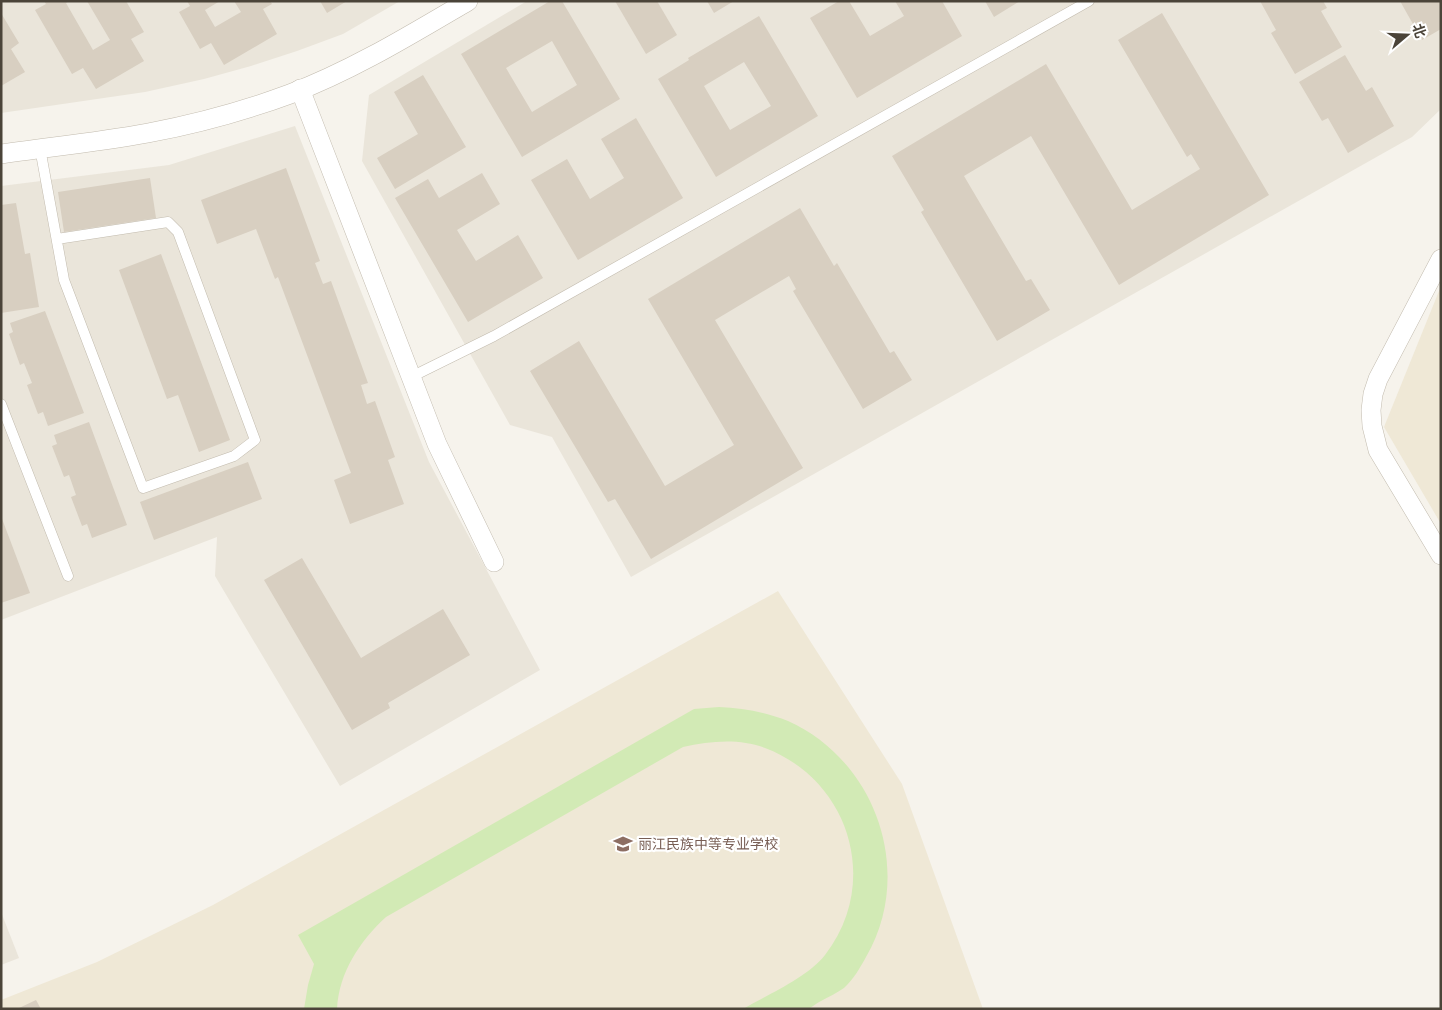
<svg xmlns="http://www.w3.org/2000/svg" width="1442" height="1010" viewBox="0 0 1442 1010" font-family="'Source Sans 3','Noto Sans SC',sans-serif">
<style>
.residential{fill:#eae5da}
.education{fill:#efe8d6}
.green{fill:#d2eab5}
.building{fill:#d8cfc1;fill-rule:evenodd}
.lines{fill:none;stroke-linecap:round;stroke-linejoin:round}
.service-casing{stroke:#c2bbae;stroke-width:11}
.minor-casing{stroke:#c2bbae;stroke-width:20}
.service{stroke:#fff;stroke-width:10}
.minor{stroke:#fff;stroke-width:19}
.labels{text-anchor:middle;stroke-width:4.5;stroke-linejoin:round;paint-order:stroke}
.education-label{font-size:14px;fill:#785e54;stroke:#fff;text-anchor:start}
</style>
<rect width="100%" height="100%" fill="#f6f3ec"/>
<!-- residential -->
<g class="residential">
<path d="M1,1H400L343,34L297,51L251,66L204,79L145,92L1,113Z"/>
<path d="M527,1H1441V109L1412,137L631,577L552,437L510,425L362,161L369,95Z"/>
<path d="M295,126L429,462L540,670L340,786L215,576L217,537L1,620V186L169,165Z"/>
<path d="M1,912L19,958L1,965Z"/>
</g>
<!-- education -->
<g class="education">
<path d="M1441,286V524L1384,427Z"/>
<path d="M778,591L902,784L983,1009H1V1000L97,962L213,905Z"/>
</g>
<!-- green -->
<path class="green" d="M719,707C743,708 766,712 788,721C877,761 915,873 866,957C860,968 853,980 844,988C837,993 828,997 821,1001C817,1003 812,1007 808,1009C802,1010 794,1009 789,1009C774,1009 758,1009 743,1009C769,994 808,977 825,955C881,883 850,780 765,748C739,738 710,741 683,747L386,917C360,941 339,972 337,1009H304L308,985L314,964L298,935L694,709Z"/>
<!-- building -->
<g class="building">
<path d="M44,1H69L66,3L93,50L110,40L87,1H126L144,32L131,39L144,61L96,89L83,68L72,74L35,10L46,4Z"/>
<path d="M187,1H220L205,10L215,27L241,12L234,1H270L272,4L263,9L277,34L224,65L211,43L200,49L179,12L190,6Z"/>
<path d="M320,1H347L327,13Z"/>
<path d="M550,1H562L620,99L522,157L461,54ZM552,41L577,85L532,112L506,68Z"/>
<path d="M615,1H657L677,35L646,54Z"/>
<path d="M707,1H734L714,13Z"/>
<path d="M839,1H849L870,36L904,16L895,1H942L962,36L857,98L810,18Z"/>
<path d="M985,1H1020L994,17Z"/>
<path d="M1260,1H1323L1327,8L1321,11L1342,47L1295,74L1271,33L1276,30Z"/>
<path d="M1400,1H1441V29L1422,40Z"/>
<path d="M1,13L19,43L11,49L25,72L1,86Z"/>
<path d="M1162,13L1269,195L1119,285L1031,136L964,176L1026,281L1031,279L1050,310L997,341L921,212L924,210L892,156L1046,64L1132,210L1200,169L1191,154L1187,157L1118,40Z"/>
<path d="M759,16L818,116L716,177L658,79L689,60L688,58ZM744,62L771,106L730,130L704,86Z"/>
<path d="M1345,55L1366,91L1372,87L1394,126L1348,153L1328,118L1322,121L1299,82Z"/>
<path d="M423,75L466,147L395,189L377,158L418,134L394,92Z"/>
<path d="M636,118L683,198L578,260L531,180L567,159L590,199L624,178L601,139Z"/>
<path d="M286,168L320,261L315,263L323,284L331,281L368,383L361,385L367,404L375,401L395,457L388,460L404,504L350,524L334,480L351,473L278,277L275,279L256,229L217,244L201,200Z"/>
<path d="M482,173L500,204L457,230L476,261L518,235L543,278L468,322L395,198L428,179L439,198Z"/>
<path d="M150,178L156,218L64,232L58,192Z"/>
<path d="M16,203L25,254L30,253L39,307L1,313V205Z"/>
<path d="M800,208L834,266L837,263L890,353L894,351L912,380L863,409L793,291L796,289L789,276L715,320L803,468L651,559L615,499L608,502L530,371L579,341L665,486L734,445L648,299Z"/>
<path d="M161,254L230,440L199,452L178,395L167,399L119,270Z"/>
<path d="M45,311L84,413L48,426L43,412L38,414L27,385L32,383L24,363L20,365L9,334L13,332L10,323Z"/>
<path d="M89,422L127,525L92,538L87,524L82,526L71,497L76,495L69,475L64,477L52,446L57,444L54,435Z"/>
<path d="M248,462L262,499L154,540L140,502Z"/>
<path d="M1,516L30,593L1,603Z"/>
<path d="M302,558L361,658L443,609L470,655L388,703L390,708L352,730L264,580Z"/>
<path d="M36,1000L41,1009H17Z"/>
</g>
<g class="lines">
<!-- service casing -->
<g class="service-casing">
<g id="service">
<path d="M40,148L64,280L143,488L234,456L255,440L178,232L168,222L57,239"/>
<path d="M411,377L494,336L1089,1"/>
<path d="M1,404L68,576"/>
</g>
</g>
<!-- minor casing -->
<g class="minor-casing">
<g id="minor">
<path d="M300,89L437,444L494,562"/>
<path d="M1,154C50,147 99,142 148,133C196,124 244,111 290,94C353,70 410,35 468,1"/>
<path d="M1441,259L1378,379L1373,394L1371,410L1372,426L1378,450L1441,555"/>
</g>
</g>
<!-- service -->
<use href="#service" class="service"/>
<!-- minor -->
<use href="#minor" class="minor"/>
</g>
<!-- icons -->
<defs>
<g id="school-bare" transform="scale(1.5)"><path d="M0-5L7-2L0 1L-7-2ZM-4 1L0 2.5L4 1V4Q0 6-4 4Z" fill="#8d6e63" stroke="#fff" stroke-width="2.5" paint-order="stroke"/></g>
</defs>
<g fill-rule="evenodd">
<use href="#school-bare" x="623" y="844"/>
</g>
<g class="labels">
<!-- education labels -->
<g class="education-label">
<text x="638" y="849">丽江民族中等专业学校</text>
</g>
</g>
<!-- border -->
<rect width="1442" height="1010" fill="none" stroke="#4b4439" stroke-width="5"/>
<!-- north arrow -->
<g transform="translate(1407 35) rotate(71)" stroke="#ffffff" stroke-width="4" paint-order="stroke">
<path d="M0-4L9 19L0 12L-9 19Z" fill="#4b4439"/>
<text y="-8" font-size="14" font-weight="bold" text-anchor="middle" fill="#4b4439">北</text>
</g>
</svg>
